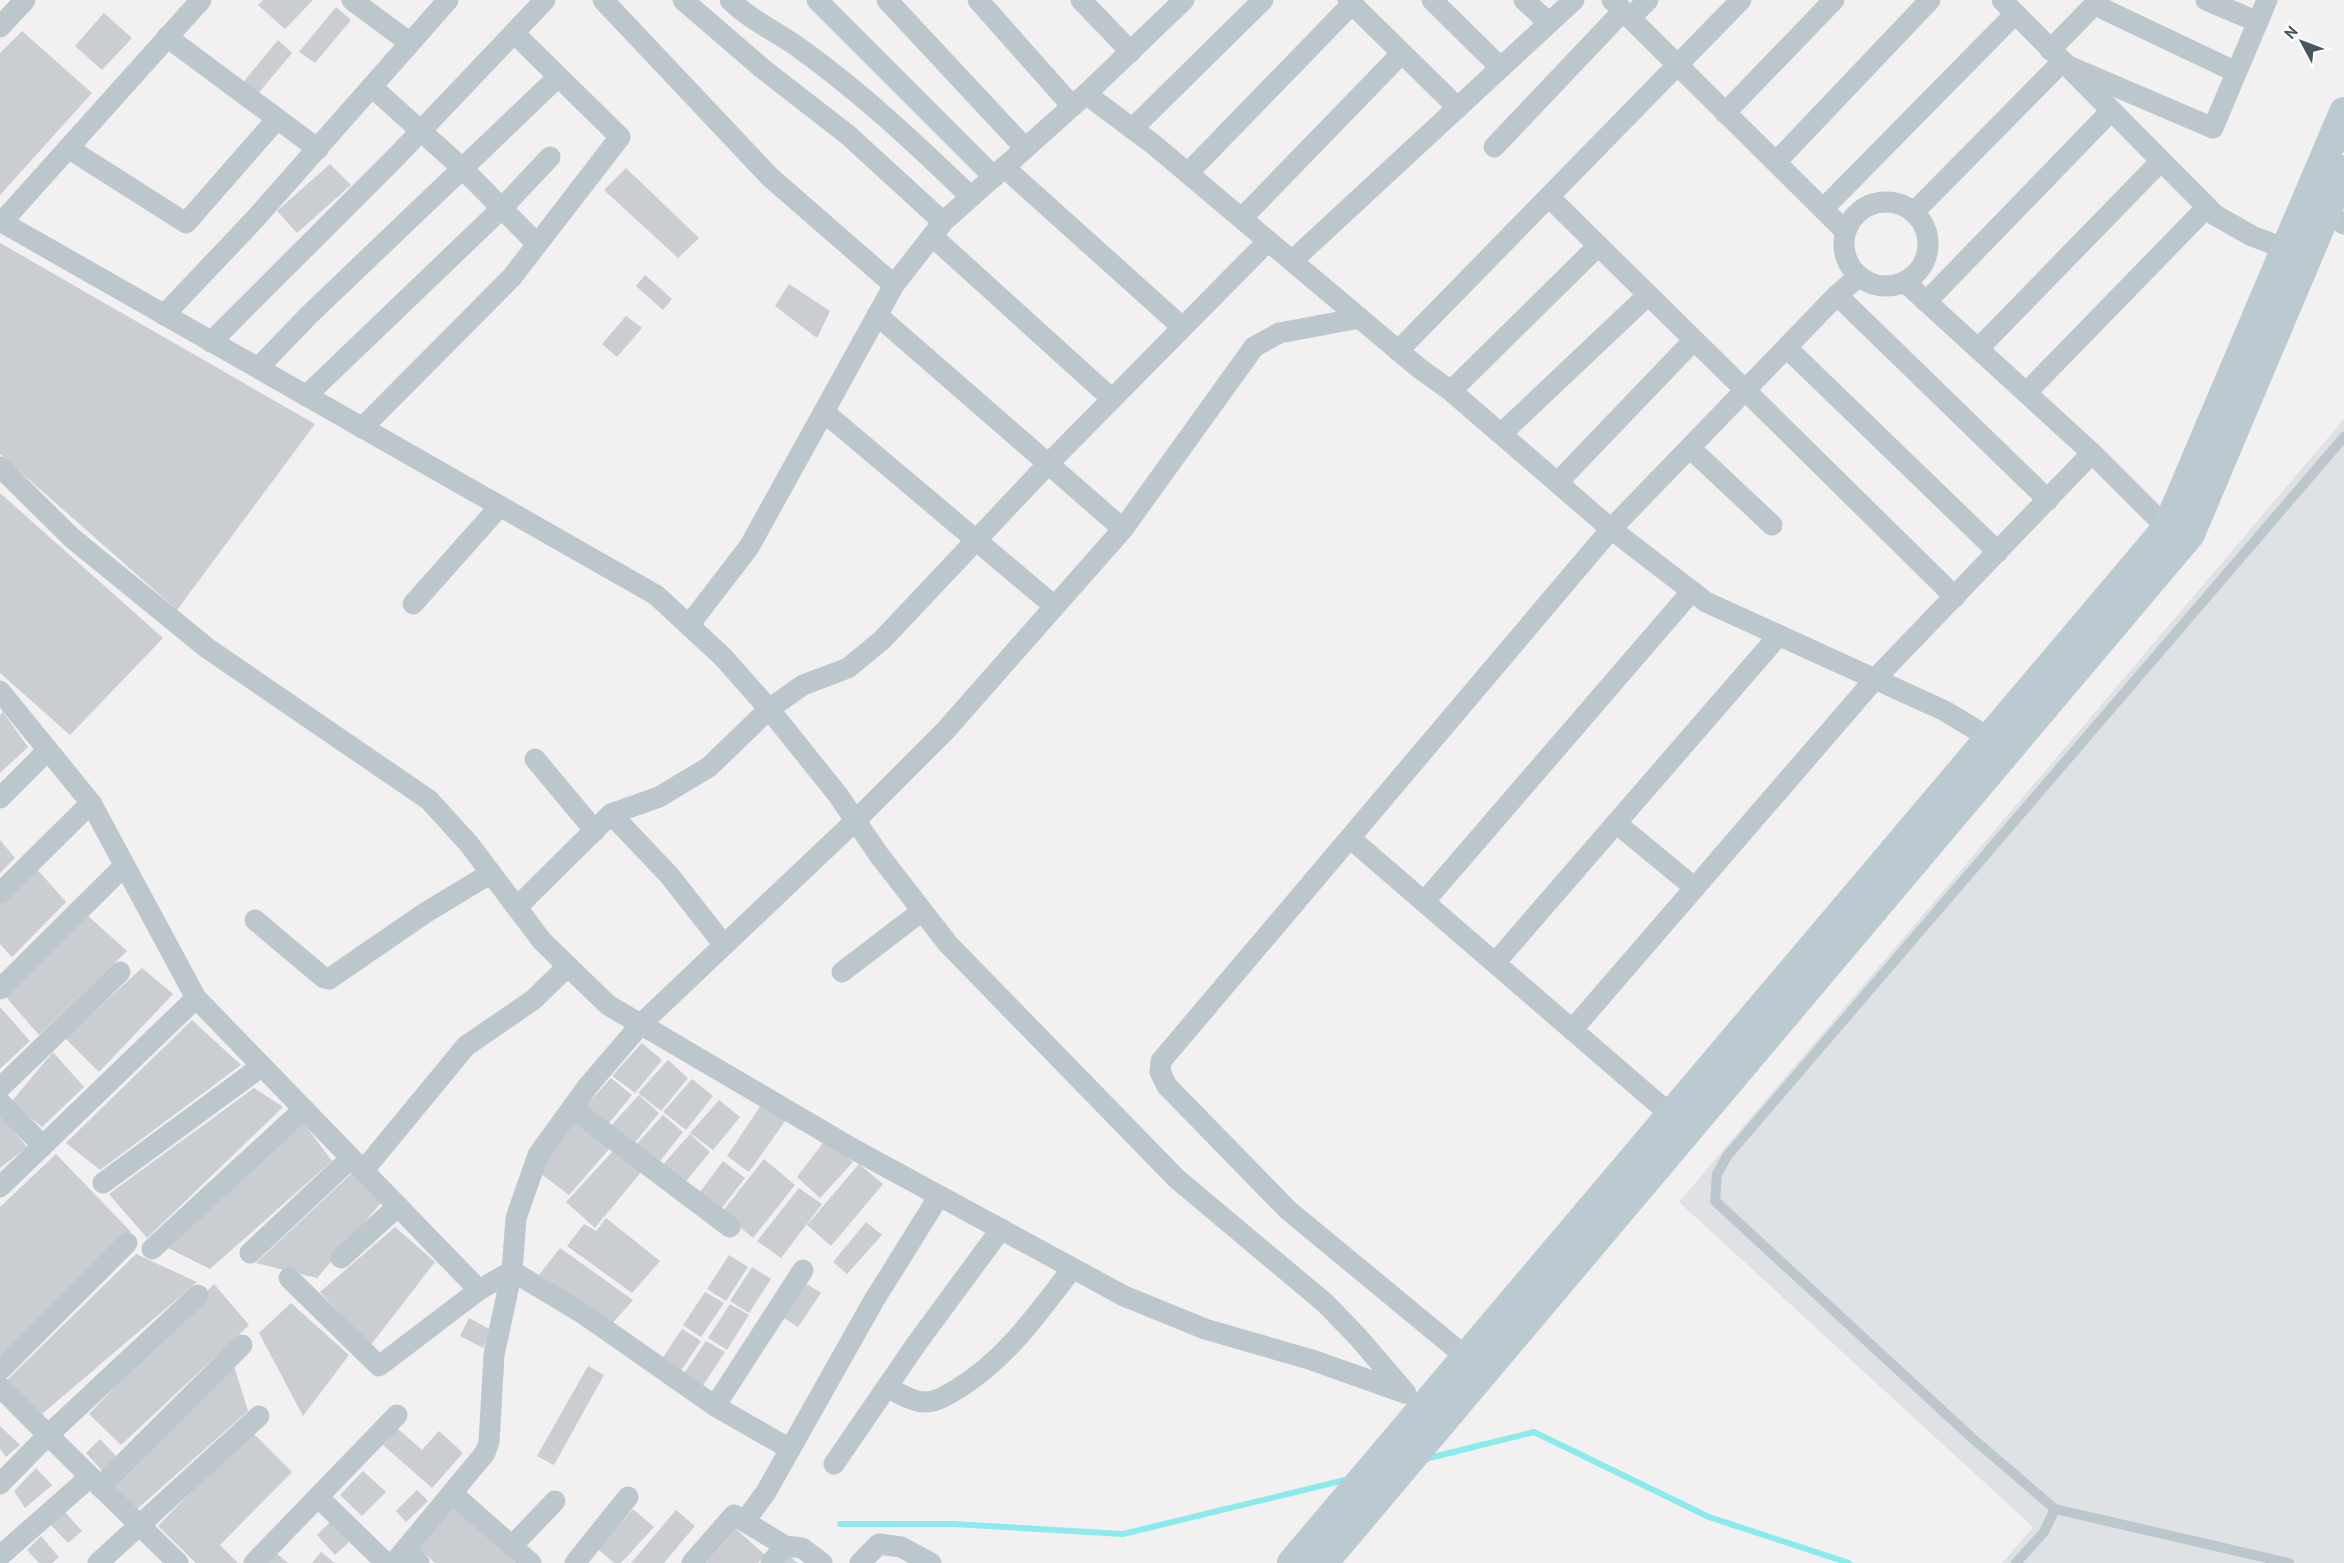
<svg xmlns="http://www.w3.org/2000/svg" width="2344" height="1563" viewBox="0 0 2344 1563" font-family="'PT Sans',sans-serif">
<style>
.airport{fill:#dfe2e4}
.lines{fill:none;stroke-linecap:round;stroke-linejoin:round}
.stream{stroke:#8beaec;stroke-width:6}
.building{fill:#caced2}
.lane{stroke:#bbc7cc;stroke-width:10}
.street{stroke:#bbc7cc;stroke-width:21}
.secondary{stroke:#bbcad1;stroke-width:30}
</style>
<rect width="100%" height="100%" fill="#f2f0f0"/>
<!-- airport -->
<path class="airport" d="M2344,419V1563H2002L2033,1527L1679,1202Z"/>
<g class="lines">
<!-- stream -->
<g class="stream">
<path d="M1425,1459L1534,1432L1709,1517L1849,1563"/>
<path d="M840,1524H954L1123,1534L1349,1479"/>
</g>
</g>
<!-- building -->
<g class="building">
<path d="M263,0H313L285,29L258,5Z"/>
<path d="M336,7L351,20L315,63L299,52Z"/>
<path d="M104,13L132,38L102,70L75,46Z"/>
<path d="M22,31L92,93L0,195V53Z"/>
<path d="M278,40L292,53L256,96L241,85Z"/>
<path d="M330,164L351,185L297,233L277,211Z"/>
<path d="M626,168L699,238L678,258L604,190Z"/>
<path d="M0,243L315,424L177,610L0,454Z"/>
<path d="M645,275L672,299L663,310L636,286Z"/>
<path d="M789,284L830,311L817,338L775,306Z"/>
<path d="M626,316L642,328L617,357L602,344Z"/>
<path d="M0,493L163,638L70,735L0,673Z"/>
<path d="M3,712L28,747L0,773V715Z"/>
<path d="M0,840L15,858L0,873Z"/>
<path d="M37,869L66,902L12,957L0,944V904Z"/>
<path d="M88,916L127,951L39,1035L6,997Z"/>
<path d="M142,968L173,994L99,1072L65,1038Z"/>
<path d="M0,1007L30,1041L0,1069Z"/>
<path d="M192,1020L241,1065L100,1170L66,1143Z"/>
<path d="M642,1043L662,1060L635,1093L612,1076Z"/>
<path d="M53,1052L84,1087L42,1127L11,1102Z"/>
<path d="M668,1060L688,1078L661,1111L638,1093Z"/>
<path d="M611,1078L632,1095L605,1128L582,1110Z"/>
<path d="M692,1079L713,1096L686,1130L663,1112Z"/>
<path d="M254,1088L283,1107L147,1238L109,1194Z"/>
<path d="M639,1095L659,1113L632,1146L609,1128Z"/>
<path d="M719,1100L740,1117L713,1150L690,1133Z"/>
<path d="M763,1102L788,1117L749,1172L727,1156Z"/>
<path d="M0,1114L27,1147L0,1168Z"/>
<path d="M663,1115L683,1132L656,1166L633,1148Z"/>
<path d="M576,1120L611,1147L569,1195L536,1170Z"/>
<path d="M302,1121L332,1161L210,1269L166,1247Z"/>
<path d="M690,1134L710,1152L683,1185L660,1168Z"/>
<path d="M826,1139L853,1162L820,1198L797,1177Z"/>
<path d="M614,1150L641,1172L595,1228L566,1202Z"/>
<path d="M56,1154L131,1232L0,1355V1207Z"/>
<path d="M764,1159L795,1185L753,1238L722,1212Z"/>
<path d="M723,1161L745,1178L718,1213L697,1196Z"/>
<path d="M859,1164L883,1184L831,1246L807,1225Z"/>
<path d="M352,1173L381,1203L317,1278L256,1263Z"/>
<path d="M799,1188L822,1204L781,1258L757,1241Z"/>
<path d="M606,1218L660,1261L632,1293L567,1246L584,1224L596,1231Z"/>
<path d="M866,1222L882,1235L847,1274L833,1262Z"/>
<path d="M395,1227L435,1262L370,1346L320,1292Z"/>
<path d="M560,1248L633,1300L610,1326L539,1275Z"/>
<path d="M136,1254L197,1282L42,1414L7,1380Z"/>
<path d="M729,1255L748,1267L726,1301L707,1289Z"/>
<path d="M752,1267L771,1279L749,1313L730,1301Z"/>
<path d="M802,1281L821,1293L798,1327L779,1315Z"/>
<path d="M214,1284L249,1325L121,1445L89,1414Z"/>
<path d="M705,1292L724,1303L701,1337L683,1325Z"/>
<path d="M291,1303L349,1355L303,1416L259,1333Z"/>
<path d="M730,1304L749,1315L727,1350L708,1338Z"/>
<path d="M469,1318L493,1331L483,1348L460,1336Z"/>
<path d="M682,1329L701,1341L678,1375L659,1363Z"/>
<path d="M706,1341L725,1352L702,1387L683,1375Z"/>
<path d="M234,1366L248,1411L136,1510L113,1489Z"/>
<path d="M588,1366L604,1375L554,1465L537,1456Z"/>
<path d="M0,1426L20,1445L6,1457L0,1449Z"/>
<path d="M397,1428L422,1450L439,1431L463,1453L432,1488L383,1445Z"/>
<path d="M251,1431L292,1472L220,1545L238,1563H196L158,1526Z"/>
<path d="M100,1439L119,1459L104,1473L86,1453Z"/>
<path d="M36,1468L52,1485L25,1508L14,1491Z"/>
<path d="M363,1471L386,1492L362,1516L340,1495Z"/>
<path d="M417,1490L428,1501L406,1522L396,1511Z"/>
<path d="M453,1507L515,1563H435L417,1547Z"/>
<path d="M633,1509L654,1527L621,1563H614L598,1549Z"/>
<path d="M63,1510L82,1531L68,1543L50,1524Z"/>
<path d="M676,1510L695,1526L664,1563H631Z"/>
<path d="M331,1521L349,1542L335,1555L317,1535Z"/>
<path d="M736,1529L765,1555L758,1563H706Z"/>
<path d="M41,1536L59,1557L52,1563H39L27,1550Z"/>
<path d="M275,1552L288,1563H265Z"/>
<path d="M321,1552L335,1563H312Z"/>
<path d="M788,1555L798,1563H782Z"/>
</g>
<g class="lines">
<!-- lane -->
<g class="lane">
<path d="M2016,1563L2044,1532L2055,1509"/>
<path d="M2289,1563L2055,1509L1971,1437L1715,1201L1717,1174L1727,1156L2344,437"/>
</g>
<!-- street -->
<g class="street">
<path d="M352,0L410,43"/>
<path d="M603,0L770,177L894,285"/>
<path d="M683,0L763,69L848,135L943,222"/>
<path d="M730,0C751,21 778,32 802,50C863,94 917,145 971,197"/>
<path d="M817,0L994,177"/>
<path d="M887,0L1025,148"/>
<path d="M978,0L1072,106"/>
<path d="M1081,0L1131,52"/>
<path d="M1348,0L1458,108"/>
<path d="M1432,0L1501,68"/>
<path d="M1524,0L1549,23"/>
<path d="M1612,0L1845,231"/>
<path d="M2002,0L2215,215L2252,236L2299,254"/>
<path d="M2206,0L2258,22"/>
<path d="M2095,5L2236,72"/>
<path d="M1630,18L1648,0"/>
<path d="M0,27L25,0"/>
<path d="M167,37L318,149"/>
<path d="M2050,50L2099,0"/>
<path d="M372,87L462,168L537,244"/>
<path d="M1086,94L1153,144L1419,368L1451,391L1611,529L1706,602L1945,711L2001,745"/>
<path d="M1725,113L1834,0"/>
<path d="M1132,129L1263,0"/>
<path d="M1494,147L1623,11"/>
<path d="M68,148L186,223L277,119"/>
<path d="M1776,162L1930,0"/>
<path d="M1004,167L1182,327"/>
<path d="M1188,173L1352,4"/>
<path d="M1549,197L1955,597"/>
<circle cx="1886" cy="244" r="42"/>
<path d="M1823,209L2015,14"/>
<path d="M1914,212L2061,63L2213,128L2267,0"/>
<path d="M2326,213L2344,224"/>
<path d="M1242,218L1402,53"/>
<path d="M0,221L656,595L723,657L769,709L838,795L879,855L948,944L1177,1179L1325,1303L1357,1336L1406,1393"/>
<path d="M2,222L201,0"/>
<path d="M932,236L1112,399"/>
<path d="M1292,261L1574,0"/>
<path d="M1906,283L2092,453L2167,528"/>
<path d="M1837,295L2048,500"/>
<path d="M1926,302L2110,112"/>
<path d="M164,315L255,219L448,0"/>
<path d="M211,342L396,157L545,0"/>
<path d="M1788,349L1998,552"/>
<path d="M1978,349L2160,162"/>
<path d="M1398,351L1741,0"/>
<path d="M258,368L309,315L558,77"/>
<path d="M1451,391L1598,246"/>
<path d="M2026,393L2207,207"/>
<path d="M306,396L502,208L550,157"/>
<path d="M824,412L1053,605"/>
<path d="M362,428L512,277L620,137L514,33"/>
<path d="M1501,434L1648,295"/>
<path d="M1690,448L1772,525"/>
<path d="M0,467L72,538L207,648L429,800L469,844L542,941L608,1005L855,1150L1124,1296L1205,1329L1312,1360L1405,1393"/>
<path d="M1558,482L1694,340"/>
<path d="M1123,529L1254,347L1279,333L1360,318"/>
<path d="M413,604L500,506"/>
<path d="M689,625L749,547L894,285L943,222L1086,94L1184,0"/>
<path d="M0,691L91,803L196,998L479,1290"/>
<path d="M535,759L595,831"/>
<path d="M0,798L48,750"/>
<path d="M611,814L669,875L724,945"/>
<path d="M1616,823L1695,888"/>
<path d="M1350,838L1671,1115"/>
<path d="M0,893L91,803"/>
<path d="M1424,902L1692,591"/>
<path d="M517,907L611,814L659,797L709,767L769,709L803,685L848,668L882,640L1048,464L1268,241"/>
<path d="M255,920L324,978L329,979L425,913L491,873"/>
<path d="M1495,963L1779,635"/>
<path d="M842,972L922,911"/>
<path d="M0,989L124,866"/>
<path d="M1572,1030L1875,679L2092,453"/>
<path d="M0,1088L120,972"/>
<path d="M0,1102L43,1146"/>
<path d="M572,1108L730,1227"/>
<path d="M363,1171L466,1046L533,1000L568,966"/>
<path d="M103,1183L262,1066"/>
<path d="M0,1187L196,998"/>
<path d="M152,1249L304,1109"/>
<path d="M250,1253L351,1158"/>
<path d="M341,1258L398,1206"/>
<path d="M289,1278L379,1366L479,1290L512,1271L582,1313L715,1406L790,1449"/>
<path d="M1466,1357L1288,1210L1167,1086L1160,1072L1161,1061L1611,529L1837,295L1858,277"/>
<path d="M0,1370L127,1243"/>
<path d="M0,1387L48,1435L198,1295"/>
<path d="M887,1387C899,1393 912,1402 925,1402C938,1402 948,1394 959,1388C1007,1358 1037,1314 1072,1269"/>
<path d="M715,1406L803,1270"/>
<path d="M834,1464L917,1343L1001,1229"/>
<path d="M0,1484L48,1435L178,1563"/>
<path d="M100,1487L242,1345"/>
<path d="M453,1494L531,1563"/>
<path d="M318,1497L386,1563"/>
<path d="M745,1521L766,1492L873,1302L939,1196"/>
<path d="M512,1546L555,1501"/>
<path d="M405,1550L419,1563"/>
<path d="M0,1556L90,1477"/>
<path d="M98,1563L259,1416"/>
<path d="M254,1563L397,1415"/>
<path d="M394,1563L485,1453L489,1442L494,1355L512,1271L516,1218L538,1155L588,1086L641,1024L855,821L945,731L1123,529L877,315"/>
<path d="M575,1563L628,1497"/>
<path d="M692,1563L734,1515L785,1546L802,1548L822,1563"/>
<path d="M771,1563L785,1546"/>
<path d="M860,1563L879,1544L901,1547L931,1563"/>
</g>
<!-- secondary -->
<g class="secondary">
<path d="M1292,1563L2167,528L2344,112"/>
<path d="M1323,1563L2190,534L2344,170"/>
</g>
</g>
<!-- north arrow -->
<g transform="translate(2302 42) rotate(311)" stroke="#ffffff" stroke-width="4.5" paint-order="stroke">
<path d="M0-4.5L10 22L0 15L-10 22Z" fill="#47575d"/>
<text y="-9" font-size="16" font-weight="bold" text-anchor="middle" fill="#47575d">N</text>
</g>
</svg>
